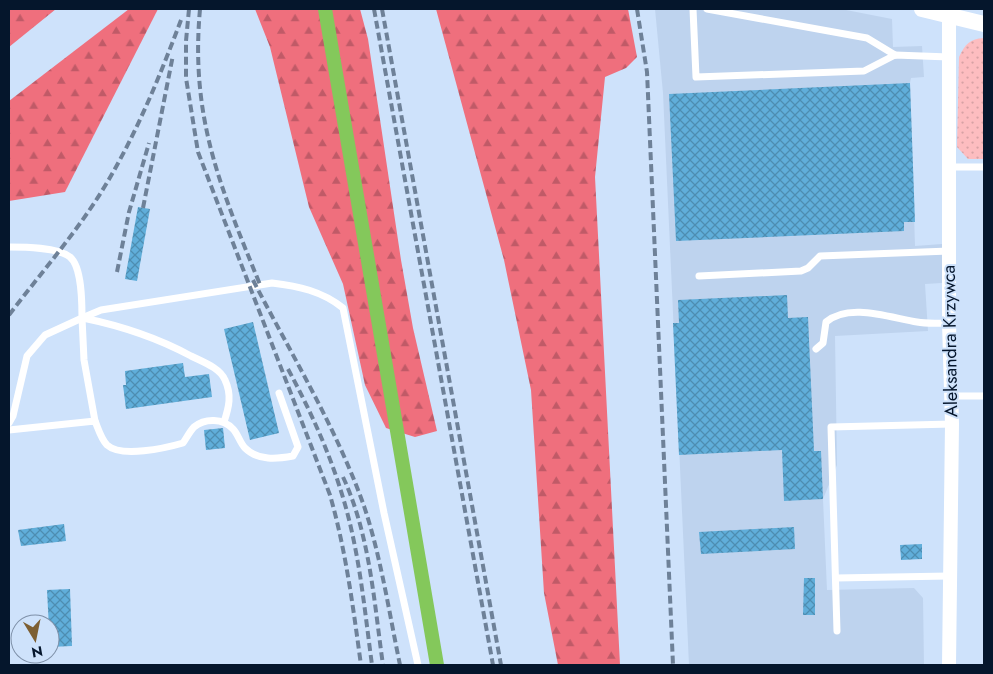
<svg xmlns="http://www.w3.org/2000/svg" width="993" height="674" viewBox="0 0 993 674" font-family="Jost,sans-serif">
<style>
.built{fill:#bed3ee}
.grass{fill:url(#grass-dots)}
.forest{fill:url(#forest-firs)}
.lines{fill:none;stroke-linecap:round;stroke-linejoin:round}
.canal{stroke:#84c85b;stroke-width:14}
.building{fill:url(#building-cross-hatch)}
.service{stroke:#fff;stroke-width:7}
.minor{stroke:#fff;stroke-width:14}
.tertiary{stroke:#fff;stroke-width:16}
.rail{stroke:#6e8198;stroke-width:4;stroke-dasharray:8 4;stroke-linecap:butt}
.labels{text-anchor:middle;stroke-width:4;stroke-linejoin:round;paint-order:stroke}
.street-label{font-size:18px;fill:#05162c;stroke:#cee2fb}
</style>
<defs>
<pattern id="grass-dots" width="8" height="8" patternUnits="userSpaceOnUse" patternTransform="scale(1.25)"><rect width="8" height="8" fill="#fdbdc0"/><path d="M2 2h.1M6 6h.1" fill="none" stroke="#d7a2a5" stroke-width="1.8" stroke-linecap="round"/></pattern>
<pattern id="forest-firs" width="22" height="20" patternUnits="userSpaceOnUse" patternTransform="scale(1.25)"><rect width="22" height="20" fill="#ef6f7d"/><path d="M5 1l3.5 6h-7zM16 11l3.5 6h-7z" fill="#c05a67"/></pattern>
<pattern id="building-cross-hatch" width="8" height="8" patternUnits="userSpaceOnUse" patternTransform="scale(1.25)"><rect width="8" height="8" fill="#60aeda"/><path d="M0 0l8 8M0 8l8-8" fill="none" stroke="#4d8db1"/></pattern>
</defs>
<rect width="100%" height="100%" fill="#cee2fb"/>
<!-- built -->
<path class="built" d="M655,9H841L892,19L893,47L922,46L924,77L911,78L910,83L915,246L942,244V283L925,284L928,331L835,336L837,465L823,499L827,590L914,588L923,598L924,665H689L663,93Z"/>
<!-- grass -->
<path class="grass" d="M984,38V159H968L957,147L959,57C965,44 970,39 984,38Z"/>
<!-- forest -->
<g class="forest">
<path d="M9,9H56L9,47Z"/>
<path d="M129,9H158L65,192L9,201V101Z"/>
<path d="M255,9H360L368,39L401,260L413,328L437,431L415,437L386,428L365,385L343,284L309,207L270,47Z"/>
<path d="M436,9H628L637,57L626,68L605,77L595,177L620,665H558L544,593L531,390L504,260Z"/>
</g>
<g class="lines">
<!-- canal -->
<path class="canal" d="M325,9L437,665"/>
</g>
<!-- building -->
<g class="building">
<path d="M910,83L915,222H904V231L676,241L669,94Z"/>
<path d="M138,207L150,209L137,281L125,279Z"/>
<path d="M787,295L788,318L808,317L814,451H821L823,499L784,501L782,450L679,455L673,323H679L678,300Z"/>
<path d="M253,322L279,433L250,440L224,329Z"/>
<path d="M183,363L185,377L209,374L212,397L126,409L123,385H126L125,371Z"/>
<path d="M223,428L225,448L206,450L204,430Z"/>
<path d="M64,524L66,541L21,546L18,530Z"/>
<path d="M794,527L795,549L701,554L699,532Z"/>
<path d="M922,544V559L901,560L900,545Z"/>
<path d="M804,578H815V615H803Z"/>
<path d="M70,589L72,646L50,647L47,590Z"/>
</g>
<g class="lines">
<!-- service -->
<g class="service">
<path d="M693,9L696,77L864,71L895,55L949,57"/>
<path d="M707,9L867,38L895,55"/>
<path d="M949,167H984"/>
<path d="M9,247C25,247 57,247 70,257C82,267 82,303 82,318L45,335L27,356L13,416L9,423"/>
<path d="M699,276L801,271L808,268L820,256L949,251"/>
<path d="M83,318C122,326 156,337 191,356C203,362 220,368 225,380C232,395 229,407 224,422"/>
<path d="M816,349L823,343L826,322C849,302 891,318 917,322C927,324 938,323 949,323"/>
<path d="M952,396H984"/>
<path d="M95,421L84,360L82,318L101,310L272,283C298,286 322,291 343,308L384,513L418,665"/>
<path d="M9,430L95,421C98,428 101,439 107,445C121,458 166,448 183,443C186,439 190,431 194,427C205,418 223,418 233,429C238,434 240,443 245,448C258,461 277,459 293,456L298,447L279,393"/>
<path d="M836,578L949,576"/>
<path d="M837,631L831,427L952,424"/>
</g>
<!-- minor -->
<path class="minor" d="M949,9V323L952,424L949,665"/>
<!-- tertiary -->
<path class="tertiary" d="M922,9L984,24"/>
<!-- rail -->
<g class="rail">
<path d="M189,9L186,41V78L198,152L330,495C346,551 353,607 361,665"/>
<path d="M200,9C190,118 221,189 261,287"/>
<path d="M374,9L493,665"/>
<path d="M382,9L501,665"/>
<path d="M637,9L647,72L673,665"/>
<path d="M143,208L173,55"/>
<path d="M117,272L129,212L149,143"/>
<path d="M253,280C291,354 336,427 364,506C381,557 389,612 400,665"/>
<path d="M9,315C44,269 84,224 112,174C140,125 161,73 181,20"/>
<path d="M288,369C309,408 327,447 340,488C359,546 364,606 372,665"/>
<path d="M343,477C370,535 374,602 383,665"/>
</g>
</g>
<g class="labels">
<!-- street labels -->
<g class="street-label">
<text transform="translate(950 341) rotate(-91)" y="6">Aleksandra Krzywca</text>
</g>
</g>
<!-- border -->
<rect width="993" height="674" fill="none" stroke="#05162c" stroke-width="20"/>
<!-- north arrow -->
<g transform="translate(35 639) rotate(170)"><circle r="24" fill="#cee2fb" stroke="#7e90a8"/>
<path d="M0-4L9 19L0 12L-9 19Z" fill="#7d5f33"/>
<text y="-8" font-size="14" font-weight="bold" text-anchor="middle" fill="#05162c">N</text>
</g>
</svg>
